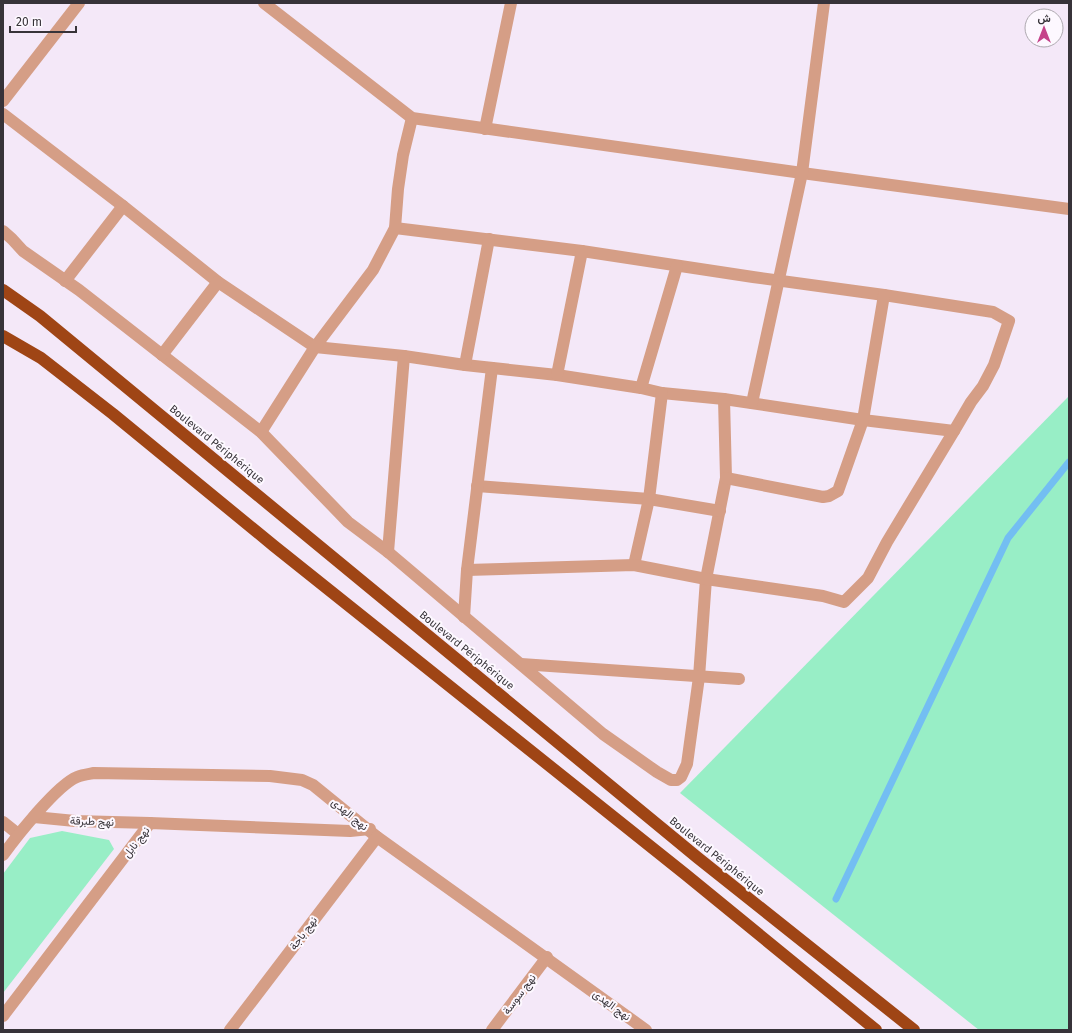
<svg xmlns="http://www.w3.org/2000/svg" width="1072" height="1033" viewBox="0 0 1072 1033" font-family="'Fira Sans',Vazirmatn,sans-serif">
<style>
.green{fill:#98eec6}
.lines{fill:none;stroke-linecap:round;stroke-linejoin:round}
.stream{stroke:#73bef2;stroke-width:7}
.minor{stroke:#d59e86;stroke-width:12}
.highway{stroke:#9f4515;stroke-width:12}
.labels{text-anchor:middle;stroke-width:4;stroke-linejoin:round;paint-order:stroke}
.street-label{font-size:11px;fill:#373339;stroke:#fdf8ff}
</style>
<rect width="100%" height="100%" fill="#f4e8f8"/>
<!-- green -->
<g class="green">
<path d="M1069,396V1030H979L680,793Z"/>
<path d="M62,831L109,840L114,849L3,993V874L30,838Z"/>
</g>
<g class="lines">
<!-- stream -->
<path class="stream" d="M836,899L1008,538L1069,462"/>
<!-- minor -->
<g class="minor">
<path d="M264,3L412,118L802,173L1069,209"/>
<path d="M3,101L79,3"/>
<path d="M3,114L123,206L218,282L315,347L404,356L465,365L557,375L641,388L662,393L724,399L863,420L954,431L971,402L983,386L994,365L1009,321L993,312L884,295L753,277L582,251L395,228"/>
<path d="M485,129L511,3"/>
<path d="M3,231L12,239L23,251L79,290L261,432L348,522L388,552L603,734L657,772L671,780H677L681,777L687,764L699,677L706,579L726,478L724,399"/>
<path d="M65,281L123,206"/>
<path d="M162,355L218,282"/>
<path d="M465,365L489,239"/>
<path d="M557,375L582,251"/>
<path d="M641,388L677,266"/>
<path d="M752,403L802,173L824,3"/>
<path d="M261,432L315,347L373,270L395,228L398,189L403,155L412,118"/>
<path d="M726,478L823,497L829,496L838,491L863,420L884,295"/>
<path d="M477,486L649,499L720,511"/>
<path d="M388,552L404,356"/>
<path d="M634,565L649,499L662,393"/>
<path d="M467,570L634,565L706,579L823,596L844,602L868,578L887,542L954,431"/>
<path d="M464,617L467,570L492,368"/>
<path d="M521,664L739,679"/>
<path d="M34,817L75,821L150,823"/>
<path d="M3,822L18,834"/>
<path d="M3,855C16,837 57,785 77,777C82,775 89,774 94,773L270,776L302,780L313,785L377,837L646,1030"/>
<path d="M3,1016L150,823L350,831L370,829"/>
<path d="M230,1030L377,837"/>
<path d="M492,1030L547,957"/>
</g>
<!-- highway -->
<g class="highway">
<path d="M3,290L40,316L698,858L914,1030"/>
<path d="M3,336L41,358L113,414L274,546L685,874L876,1030"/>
</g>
</g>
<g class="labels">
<!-- street labels -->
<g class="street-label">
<text transform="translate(217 444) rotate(39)" y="4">Boulevard Périphérique</text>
<text transform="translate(467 650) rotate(39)" y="4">Boulevard Périphérique</text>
<text transform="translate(350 814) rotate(39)" y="4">نهج الهدى</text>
<text transform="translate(92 821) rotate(2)" y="4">نهج طبرقة</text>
<text transform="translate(136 842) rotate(-52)" y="4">نهج نابل</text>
<text transform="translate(717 856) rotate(39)" y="4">Boulevard Périphérique</text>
<text transform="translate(303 933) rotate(-53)" y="4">نهج باجة</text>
<text transform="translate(519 994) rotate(-53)" y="4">نهج سوسة</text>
<text transform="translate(612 1005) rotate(36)" y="4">نهج الهدى</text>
</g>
</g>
<!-- border -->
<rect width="1072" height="1033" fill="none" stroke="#373339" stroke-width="8"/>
<!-- north arrow -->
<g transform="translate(1044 28)"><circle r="19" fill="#fdf8ff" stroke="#aea9b0"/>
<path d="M0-3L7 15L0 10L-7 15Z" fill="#c5438a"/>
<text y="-6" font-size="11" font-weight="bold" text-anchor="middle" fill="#373339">ش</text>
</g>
<!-- scale -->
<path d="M10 26v6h66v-6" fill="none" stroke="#373339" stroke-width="2"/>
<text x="16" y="26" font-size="12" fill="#373339" stroke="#fdf8ff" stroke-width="3" paint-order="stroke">20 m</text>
</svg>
